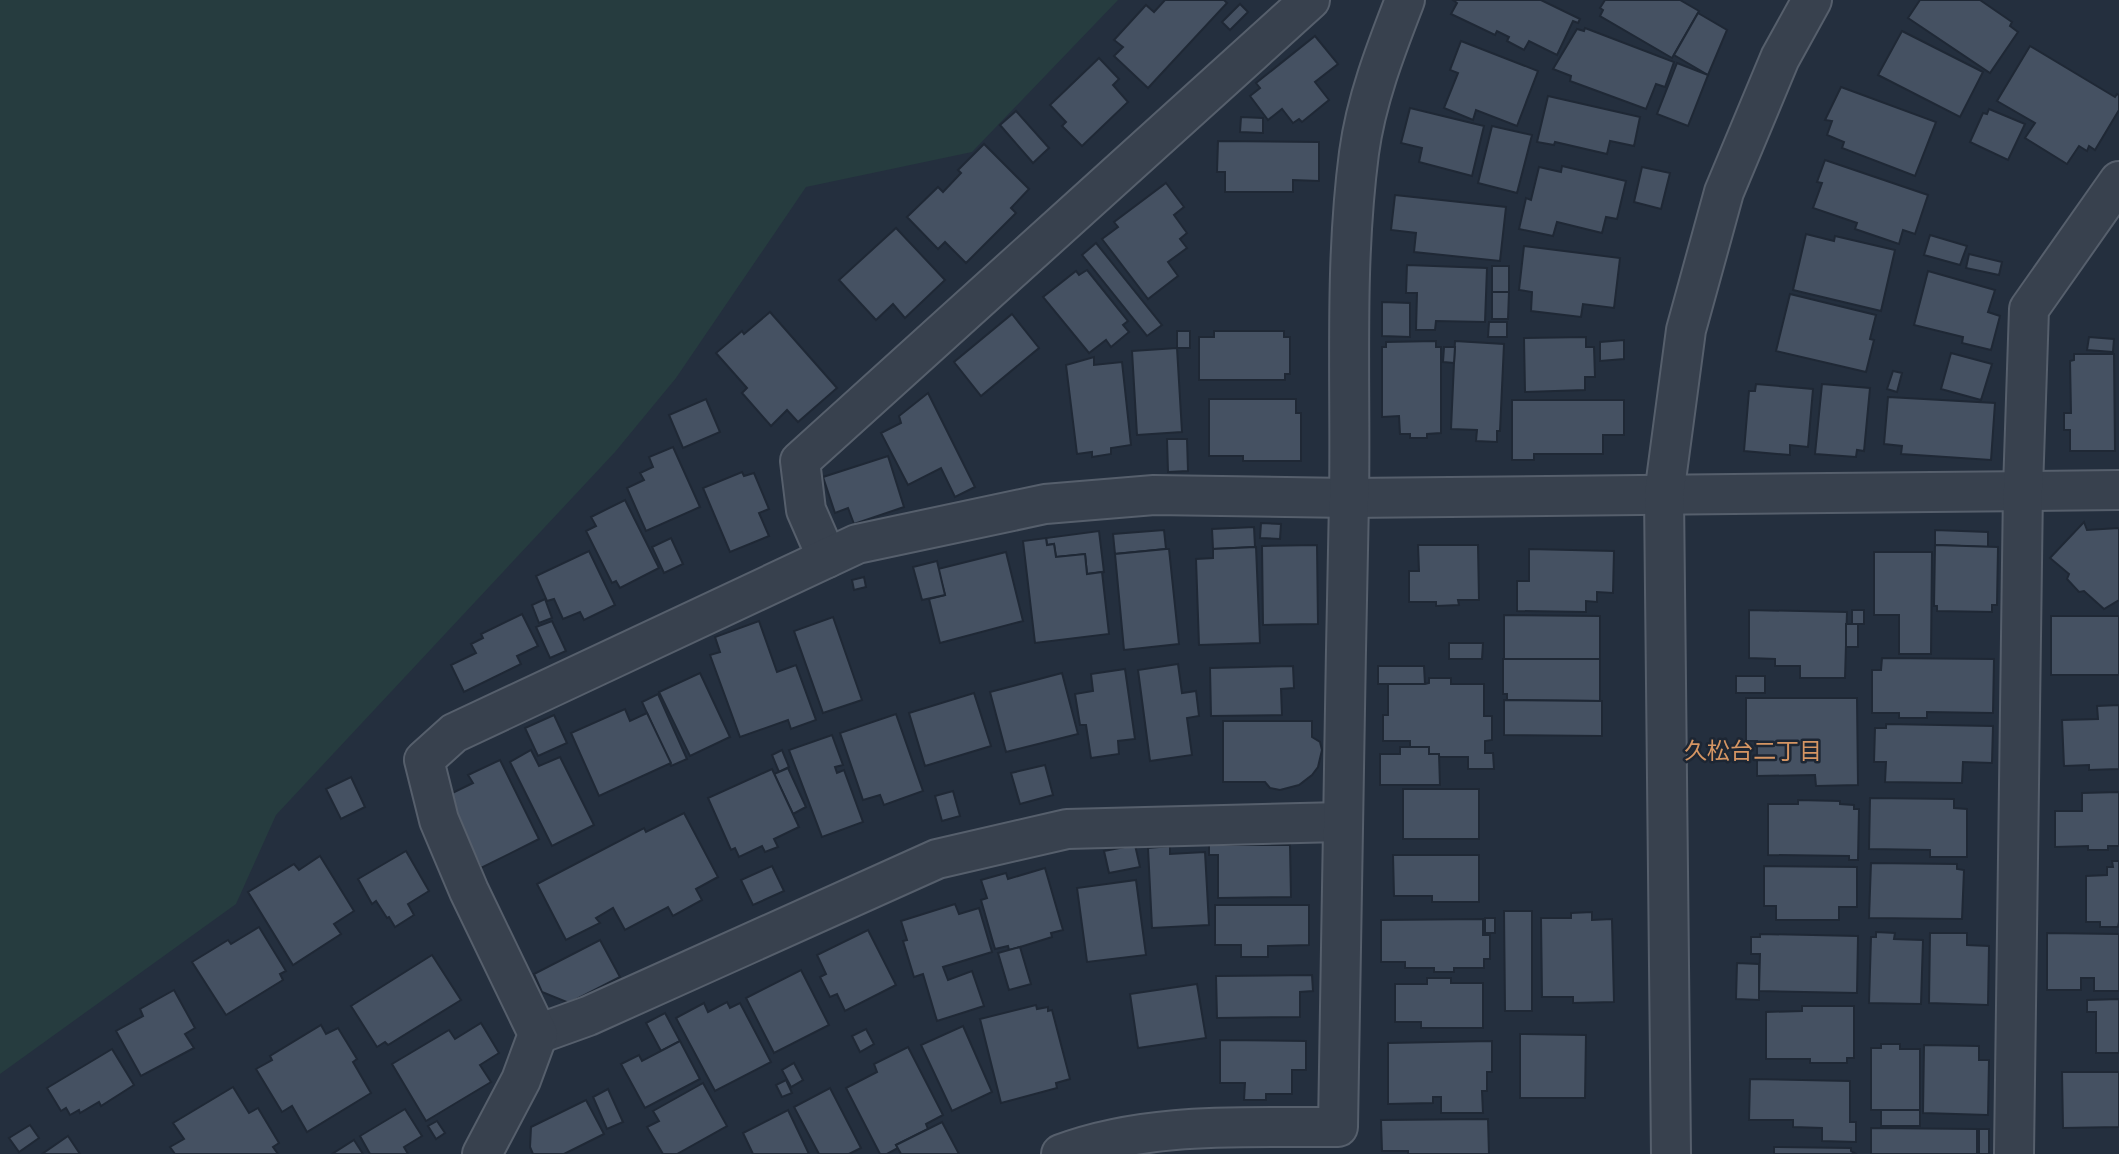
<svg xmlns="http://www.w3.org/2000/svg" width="2119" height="1154" viewBox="0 0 2119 1154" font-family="'Exo 2','Noto Sans JP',sans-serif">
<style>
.green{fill:#263c3f}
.building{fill:#455162;stroke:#1f2835;stroke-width:2}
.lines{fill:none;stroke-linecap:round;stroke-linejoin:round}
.minor-casing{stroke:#565f6c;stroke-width:42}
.minor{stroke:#38414e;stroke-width:38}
.labels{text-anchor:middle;stroke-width:5;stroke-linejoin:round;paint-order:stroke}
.neighbourhood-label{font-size:23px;fill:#d59563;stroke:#1d2633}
</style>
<rect width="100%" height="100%" fill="#242f3e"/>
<!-- green -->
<path class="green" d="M0,0H1118L972,152L806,187L676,378L615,452L276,815L236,904L0,1074Z"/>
<!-- building -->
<g class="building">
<path d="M1165,0H1224L1227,3L1148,88L1114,56L1123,47L1114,40L1146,5L1154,12Z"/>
<path d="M1453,0H1541L1580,19L1578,23L1573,21L1557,55L1529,41L1524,50L1507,41L1509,37L1497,31L1495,35L1451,14L1457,3Z"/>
<path d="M1605,0H1680L1699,11L1672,58L1600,16L1603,10L1600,8Z"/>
<path d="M1920,0H1980L2012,22L2010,26L2018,32L1990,73L1908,18Z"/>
<path d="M1240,4L1248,12L1230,30L1222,22Z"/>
<path d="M1698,13L1727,30L1708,75L1674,55Z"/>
<path d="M1585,28L1674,62L1665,87L1656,84L1646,109L1570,81L1571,76L1553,69L1577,29L1584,31Z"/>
<path d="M1902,31L1983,72L1960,117L1878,75Z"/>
<path d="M1315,36L1338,64L1315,82L1329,100L1302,122L1299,119L1293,123L1282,109L1268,120L1250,96L1260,88L1256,83Z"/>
<path d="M1461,41L1538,71L1517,126L1476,110L1473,120L1444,108L1458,73L1450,70Z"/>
<path d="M2030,46L2115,97L2117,94L2119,95V110L2095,150L2089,146L2087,151L2079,146L2067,164L2025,138L2035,123L1997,101Z"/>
<path d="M1099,58L1119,79L1113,85L1128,102L1082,146L1062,126L1066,122L1050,105Z"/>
<path d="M1677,63L1708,75L1688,126L1657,114Z"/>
<path d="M1841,87L1936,122L1915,176L1842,148L1844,142L1827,135L1832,121L1825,120Z"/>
<path d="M1548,96L1640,117L1634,146L1610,141L1607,154L1555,142L1554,145L1537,142Z"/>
<path d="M1410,108L1484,126L1472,176L1419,162L1422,148L1401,143Z"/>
<path d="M1989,109L2025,124L2008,160L1970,142L1983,113L1987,114Z"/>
<path d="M1016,111L1049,148L1033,163L1000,125Z"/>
<path d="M1241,117L1263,118V133L1240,132Z"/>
<path d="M1492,126L1532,135L1517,193L1478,183Z"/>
<path d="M1218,141L1319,142V181L1293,180V192H1225V172H1217Z"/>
<path d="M984,144L1029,189L1011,208L1016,213L966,263L945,242L938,249L907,217L938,187L943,192L961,173L958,170Z"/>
<path d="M1825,160L1928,195L1915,234L1903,230L1899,244L1855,229L1857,223L1813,208L1822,183L1817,182Z"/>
<path d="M1562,166L1626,181L1617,219L1606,217L1602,233L1557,222L1553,236L1519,229L1526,198L1531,200L1539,167L1561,172Z"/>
<path d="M1642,167L1670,173L1661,209L1634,202Z"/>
<path d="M1166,183L1184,207L1174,215L1187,233L1180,239L1187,248L1168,262L1178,276L1148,299L1102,239L1118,227L1114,222Z"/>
<path d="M1395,195L1506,207L1500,261L1414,252L1416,233L1391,230Z"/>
<path d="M896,228L945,280L905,318L893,304L876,320L839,280Z"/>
<path d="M1806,234L1834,241L1835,236L1895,250L1881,311L1793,290Z"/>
<path d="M1930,235L1967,246L1960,265L1924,255Z"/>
<path d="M1096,243L1162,325L1147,336L1082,255Z"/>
<path d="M1524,246L1620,258L1614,308L1583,304L1581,317L1531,311L1532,292L1519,290Z"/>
<path d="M1969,254L2002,262L1999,275L1966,268Z"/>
<path d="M1407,265L1487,268L1485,322L1436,321L1435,330H1416L1417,293H1406Z"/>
<rect x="1492" y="266" width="17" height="26"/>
<path d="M1087,270L1128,321L1123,325L1129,332L1111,347L1106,340L1089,353L1043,297L1076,271L1079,275Z"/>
<path d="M1928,271L1995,290L1988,312L2000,316L1991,350L1962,343L1963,337L1914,325Z"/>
<path d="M1492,292H1509L1508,319H1492Z"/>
<path d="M1790,294L1876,315L1870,339L1874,340L1866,372L1776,351Z"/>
<path d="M1382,302L1410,303V337L1382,336Z"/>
<path d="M770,312L837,388L798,422L787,410L771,426L742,393L747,388L716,353L742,331L744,334Z"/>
<path d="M1012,314L1039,348L981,396L954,362Z"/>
<path d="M1489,322H1507V337H1488Z"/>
<rect x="1177" y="331" width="13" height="17"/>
<path d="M1214,331H1284V337H1290V374H1285V380H1199V337H1214Z"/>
<path d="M1586,337V347H1594L1595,377H1585V390L1525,392L1524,338Z"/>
<path d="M2089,337L2114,339L2113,352L2087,350Z"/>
<path d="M1624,340V359L1600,361V342Z"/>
<path d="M1436,341V347H1441V433L1427,434V438H1410V434H1400L1399,416L1382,417V347H1386V342Z"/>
<path d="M1455,341L1504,344L1500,431H1497V442L1476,441L1477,430L1451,429Z"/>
<path d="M1444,347H1455L1454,363L1443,362Z"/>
<path d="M1177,348L1182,432L1137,435L1132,351Z"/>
<path d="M1951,353L1992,364L1981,400L1941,389Z"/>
<path d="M2074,354H2114L2115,451H2070V430H2064V413H2071L2070,361L2074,360Z"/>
<path d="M1094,357V365L1122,362L1131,445L1111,448V454L1092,457V452L1077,454L1066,365Z"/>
<path d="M1893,371L1902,373L1897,392L1887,389Z"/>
<path d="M1756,384L1813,389L1808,447L1790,445V455L1744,451L1749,391H1755Z"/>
<path d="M1822,384L1870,388L1864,451L1857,450L1856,457L1815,454Z"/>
<path d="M928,393L975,487L955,497L941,468L908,485L881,433L901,423L899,416Z"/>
<path d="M1888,397L1995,403L1991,460L1901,454L1902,446L1884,444Z"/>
<path d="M706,399L720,432L683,448L669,415Z"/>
<path d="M1209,399H1296V413H1301V461H1243V456H1209Z"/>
<path d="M1512,400H1624V435H1603V454H1534V460H1512Z"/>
<path d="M1167,439H1187L1188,471L1168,472Z"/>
<path d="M673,447L700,507L646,531L627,488L644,480L640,473L653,467L649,457Z"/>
<path d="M888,456L904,507L854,524L848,508L835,513L823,477Z"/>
<path d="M742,472L744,476L754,473L769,509L759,513L769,536L730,552L703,488Z"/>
<path d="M625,500L659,568L620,588L616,581L612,583L586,531L596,526L591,517Z"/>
<path d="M2084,522L2087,530L2119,528V600L2104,609L2084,591L2079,592L2067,579L2069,574L2050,558Z"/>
<path d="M1261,523L1281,524L1280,539L1260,538Z"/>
<path d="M1254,527L1255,547L1213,549L1212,529Z"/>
<path d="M1164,530L1166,549L1115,554L1113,534Z"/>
<path d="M1935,530L1988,532V547L1935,545Z"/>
<path d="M1099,531L1104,572L1087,574L1085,554L1056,557L1054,544L1047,545L1046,538Z"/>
<path d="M671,538L683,564L664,573L652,547Z"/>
<path d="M1046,538L1047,545L1054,544L1056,557L1085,554L1087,574L1102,572L1109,634L1035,643L1023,541Z"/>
<path d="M1317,545L1318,624L1263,625L1262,546Z"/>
<path d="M1418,545H1478L1479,600H1458L1459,605L1436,606V602H1409V571H1419Z"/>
<path d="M1935,545L1998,547L1997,605H1992V612L1937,611V606H1934Z"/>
<path d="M1255,547H1256L1260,643L1199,645L1196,559L1213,558V549Z"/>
<path d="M1166,549H1169L1179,644L1124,650L1115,554Z"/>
<path d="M1529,549L1614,551L1613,593L1597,592V602L1586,601V612L1517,611V581H1529Z"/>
<path d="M589,551L615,605L584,620L580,612L563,619L554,599L547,601L536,576Z"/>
<path d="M1006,552L1023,621L940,643L929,599L945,595L938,569Z"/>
<path d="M1874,552H1932L1931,654H1899V615H1874Z"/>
<path d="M937,561L945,595L922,600L913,567Z"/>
<path d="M864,577L866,587L854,590L852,580Z"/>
<path d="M545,599L552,618L539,623L532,605Z"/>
<path d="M1749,610L1847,612L1845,678H1800V666H1775V659L1749,658Z"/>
<rect x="1852" y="610" width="12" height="14"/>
<path d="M522,614L538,646L517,656L521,664L464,692L451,665L476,653L471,644L483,638L481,634Z"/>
<path d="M1504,615L1600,616V659H1504Z"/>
<rect x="2051" y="616" width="68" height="59"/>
<path d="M833,617L862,700L823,713L794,631Z"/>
<path d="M552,621L566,651L550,658L536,627Z"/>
<path d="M759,621L777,672L796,665L816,720L791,729L788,720L740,737L710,655L720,652L715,637Z"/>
<rect x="1846" y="624" width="12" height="23"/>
<path d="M1449,643H1483L1482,659H1449Z"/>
<path d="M1882,658L1994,659L1993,713L1927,712V718H1899V713H1872V670H1881Z"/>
<path d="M1503,659H1600V701L1507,700V694H1503Z"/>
<path d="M1178,664L1182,693L1196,691L1199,716L1187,718L1192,755L1150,761L1138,670Z"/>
<path d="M1293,666L1294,688L1281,689L1282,715L1211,716L1210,668Z"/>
<path d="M1378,666H1424L1425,684H1378Z"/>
<path d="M1125,669L1135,739L1118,741L1119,754L1091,758L1086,725H1080L1075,694L1093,691L1091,674Z"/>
<path d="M700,673L730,737L690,756L659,692Z"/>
<path d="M1062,673L1078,734L1006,752L990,692Z"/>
<rect x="1736" y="676" width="29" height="17"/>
<path d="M1429,678H1451V684H1484V716H1492V740L1485,741V753H1493L1494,769H1468V757H1439V754H1429V747H1410V741H1383V715H1388V684H1425L1429,683Z"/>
<path d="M974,693L991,746L925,766L909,713Z"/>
<path d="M658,694L687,759L671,766L642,702Z"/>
<path d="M1746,698H1857L1858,785L1816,786L1815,775L1757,776V741H1746Z"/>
<path d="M1504,700L1602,701V736L1504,735Z"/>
<path d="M2119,705V769L2089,770V765L2064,766L2062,720L2098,719L2097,706Z"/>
<path d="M625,709L630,721L647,713L671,763L599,796L571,733Z"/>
<path d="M896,714L923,791L884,805L880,795L863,800L840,733Z"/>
<path d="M554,715L567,743L538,756L525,728Z"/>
<path d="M1223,721H1312V737L1320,742L1322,750L1318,767L1312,775L1299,785L1280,790L1270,788L1265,782H1223Z"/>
<path d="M1886,724L1993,726L1992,763L1963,762L1962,783L1885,782L1886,762H1874L1875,728H1886Z"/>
<path d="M832,735L843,765L835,767L837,773L844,770L863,822L822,837L789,750Z"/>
<path d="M1400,747H1429V754H1439L1440,785H1380V754H1400Z"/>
<path d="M531,750L539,766L560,757L594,825L552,846L510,762Z"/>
<path d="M782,750L789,767L779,772L772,755Z"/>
<path d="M500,760L539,839L481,868L446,796L473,783L468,775Z"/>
<path d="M1045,765L1053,795L1020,804L1011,773Z"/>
<path d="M788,768L806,807L793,814L774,774Z"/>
<path d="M772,769L799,827L774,839L778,847L765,852L762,846L739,857L735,848L731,850L708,798Z"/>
<path d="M351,777L365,807L341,819L326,789Z"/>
<rect x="1403" y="789" width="76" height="50"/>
<path d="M953,791L960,816L942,821L935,796Z"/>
<path d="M2119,792V846H2108V850H2088V846L2055,847V811H2082V793Z"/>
<path d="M1870,798L1954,799V808L1967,809V857H1930V850L1869,849Z"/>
<path d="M1798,800L1840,801V804L1854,805V809H1859L1858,860H1849V856L1768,855V804H1798Z"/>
<path d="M684,813L718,877L696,889L702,900L673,916L668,907L625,930L613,908L596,918L600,923L566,940L537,884L644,828L646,832Z"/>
<path d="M1135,845L1140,867L1109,873L1104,851Z"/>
<path d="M1209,845H1290L1291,897L1218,898V855H1209Z"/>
<path d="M1170,846V854L1205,852L1209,925L1152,928L1148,848Z"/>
<path d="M406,851L429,891L408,904L414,915L395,927L389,917L387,918L376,901L372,904L358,879Z"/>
<path d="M1393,855H1479V902H1432V896H1394Z"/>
<path d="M320,856L354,911L334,924L341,934L293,965L248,892L294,864L299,870Z"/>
<path d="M2112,861H2119V922L2118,927H2100V922H2086V876L2107,875V867H2113Z"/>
<path d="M1871,863L1957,864V869L1964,870L1962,919L1869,918Z"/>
<path d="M772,866L784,891L753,905L741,880Z"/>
<path d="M1764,866L1857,867V907H1839V920H1776V906H1764Z"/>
<path d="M1045,868L1063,930L1051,933L1052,937L1020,947L1009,950L1008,946L995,949L981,900L987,898L981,880L1006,873L1008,879Z"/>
<path d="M1136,880L1146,955L1087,962L1077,888Z"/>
<path d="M955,904L959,914L979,908L992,952L943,967L948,980L972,971L984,1006L937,1021L923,974L914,977L903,941L907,940L901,921Z"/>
<path d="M1215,905H1309V945L1268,946V957H1241V945H1215Z"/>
<path d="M1504,911H1532V1011H1505Z"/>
<path d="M1592,912V920L1612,919L1614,1002L1573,1003V997H1542L1541,918H1571V913Z"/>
<rect x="1485" y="918" width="10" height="15"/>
<path d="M1483,919V935H1490V959H1484V968H1454V972H1434V968H1405V962H1381V920Z"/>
<path d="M259,927L286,971L280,974L283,980L226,1015L192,962L228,940L231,944Z"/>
<path d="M868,930L896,985L845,1011L837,994L830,997L820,977L826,974L817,955Z"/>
<path d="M1876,932L1895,933L1894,939L1923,940L1921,1004L1869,1003L1871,937H1876Z"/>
<path d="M1930,933H1967V945L1989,946L1988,1005L1929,1003Z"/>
<path d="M2047,933L2119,934V991H2094V978H2081V990H2047Z"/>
<path d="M1760,934L1858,936L1857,993L1759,991L1760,954H1751V937H1760Z"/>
<path d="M600,940L620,977L569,1003L542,992L534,974Z"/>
<path d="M1020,947L1031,984L1009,990L998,953Z"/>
<path d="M432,955L461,1000L388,1045L385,1042L377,1047L351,1006Z"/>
<path d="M1737,963L1759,964V1000L1736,999Z"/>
<path d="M801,970L829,1025L774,1053L746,998Z"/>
<path d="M1312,975L1313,991L1300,992V1017L1217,1018L1216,976Z"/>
<path d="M1427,978H1451V983H1483V1028H1421V1022H1395V984H1427Z"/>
<path d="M1197,984L1206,1038L1138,1048L1130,994Z"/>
<path d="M174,990L195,1028L185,1034L194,1048L141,1076L116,1031L143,1016L140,1009Z"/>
<path d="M2119,999V1053H2096V1012H2087V1000Z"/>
<path d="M727,1002L730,1008L740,1003L771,1062L715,1091L676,1018L704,1003L708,1012Z"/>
<path d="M1036,1005L1037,1009L1048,1007V1011L1052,1010L1070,1079L1056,1083L1057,1088L1001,1103L980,1019Z"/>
<path d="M1802,1006H1854V1058H1847V1063H1810V1059H1766V1012L1802,1011Z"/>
<path d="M665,1013L680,1041L661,1051L646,1023Z"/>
<path d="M481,1023L499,1053L480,1065L491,1082L426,1121L392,1064L449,1030L455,1039Z"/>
<path d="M321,1025L326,1034L338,1028L357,1059L353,1062L371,1093L307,1132L292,1106L282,1112L256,1069L272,1060L270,1056Z"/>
<path d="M963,1026L992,1092L952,1111L921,1045Z"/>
<path d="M866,1029L874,1044L860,1052L852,1036Z"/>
<path d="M1520,1034L1586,1035L1585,1098H1520Z"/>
<path d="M1220,1040L1306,1041V1070H1292V1094H1266V1100H1244L1245,1083H1220Z"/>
<path d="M680,1041L700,1079L645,1108L621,1064L639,1055L642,1061Z"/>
<path d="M1492,1041V1072H1487V1091H1482L1483,1113H1441V1097H1433V1103L1388,1104V1043Z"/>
<path d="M1881,1044H1900V1049H1920V1110H1871V1048H1881Z"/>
<path d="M1924,1045L1979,1046V1060H1989L1988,1115L1923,1113Z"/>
<path d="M908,1047L943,1115L926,1124L928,1129L896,1145L898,1148L887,1154H880L846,1088L877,1072L874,1064Z"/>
<path d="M112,1049L134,1085L101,1106L99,1102L80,1113L79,1110L70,1115L66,1108L61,1111L47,1088Z"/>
<path d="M794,1063L803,1080L791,1087L782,1070Z"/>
<path d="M2062,1072H2119V1127L2063,1128Z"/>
<path d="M1750,1079L1850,1081V1122H1856V1142L1822,1141V1128L1793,1127V1120H1749Z"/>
<path d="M786,1080L792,1093L782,1097L776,1085Z"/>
<path d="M703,1083L727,1126L677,1154H663L647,1127L659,1121L653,1111Z"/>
<path d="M233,1087L249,1113L258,1108L279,1143L273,1147L278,1154H175L170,1147L184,1139L173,1123Z"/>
<path d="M830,1088L861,1148L849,1154H819L794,1107Z"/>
<path d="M608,1089L623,1122L607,1129L593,1097Z"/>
<path d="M586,1100L604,1134L564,1154H533L530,1147L531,1127Z"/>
<path d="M405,1109L422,1136L404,1147L408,1154H370L360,1136Z"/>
<path d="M788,1110L809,1154H753L743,1133Z"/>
<rect x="1881" y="1110" width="39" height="16"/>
<path d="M1488,1119L1489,1154H1408V1151H1382L1381,1120Z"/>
<path d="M437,1121L445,1133L436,1139L428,1126Z"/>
<path d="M942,1122L959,1154H901L896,1145Z"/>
<path d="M30,1125L39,1138L19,1152L9,1138Z"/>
<path d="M1871,1128L1977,1129V1154H1871Z"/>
<rect x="1979" y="1129" width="10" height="25"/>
<path d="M68,1136L80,1154H42Z"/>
<path d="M354,1140L363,1154H332Z"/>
<path d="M1774,1147L1851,1148V1151L1856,1154H1774Z"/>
</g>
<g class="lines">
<!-- minor casing -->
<g class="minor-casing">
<g id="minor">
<path d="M827,558L806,510L800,461L1310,0"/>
<path d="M538,1034L588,1016L937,859L1067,829L1341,822"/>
<path d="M482,1154L521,1080L538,1034L469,891L439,820L424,760L454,733L857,544L1045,504L1154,495L1349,498L2119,490"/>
<path d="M1061,1154C1149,1121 1246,1128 1338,1127C1340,918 1345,709 1349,500C1351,385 1344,267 1359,153C1366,100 1386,49 1405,0"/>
<path d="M1671,1154L1664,495L1686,330L1724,192L1780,58L1812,0"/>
<path d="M2014,1154L2023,489L2029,309L2119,181"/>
</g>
</g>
<!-- minor -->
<use href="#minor" class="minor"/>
</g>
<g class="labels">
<!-- neighbourhood labels -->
<g class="neighbourhood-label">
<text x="1753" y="759">久松台二丁目</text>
</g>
</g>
</svg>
